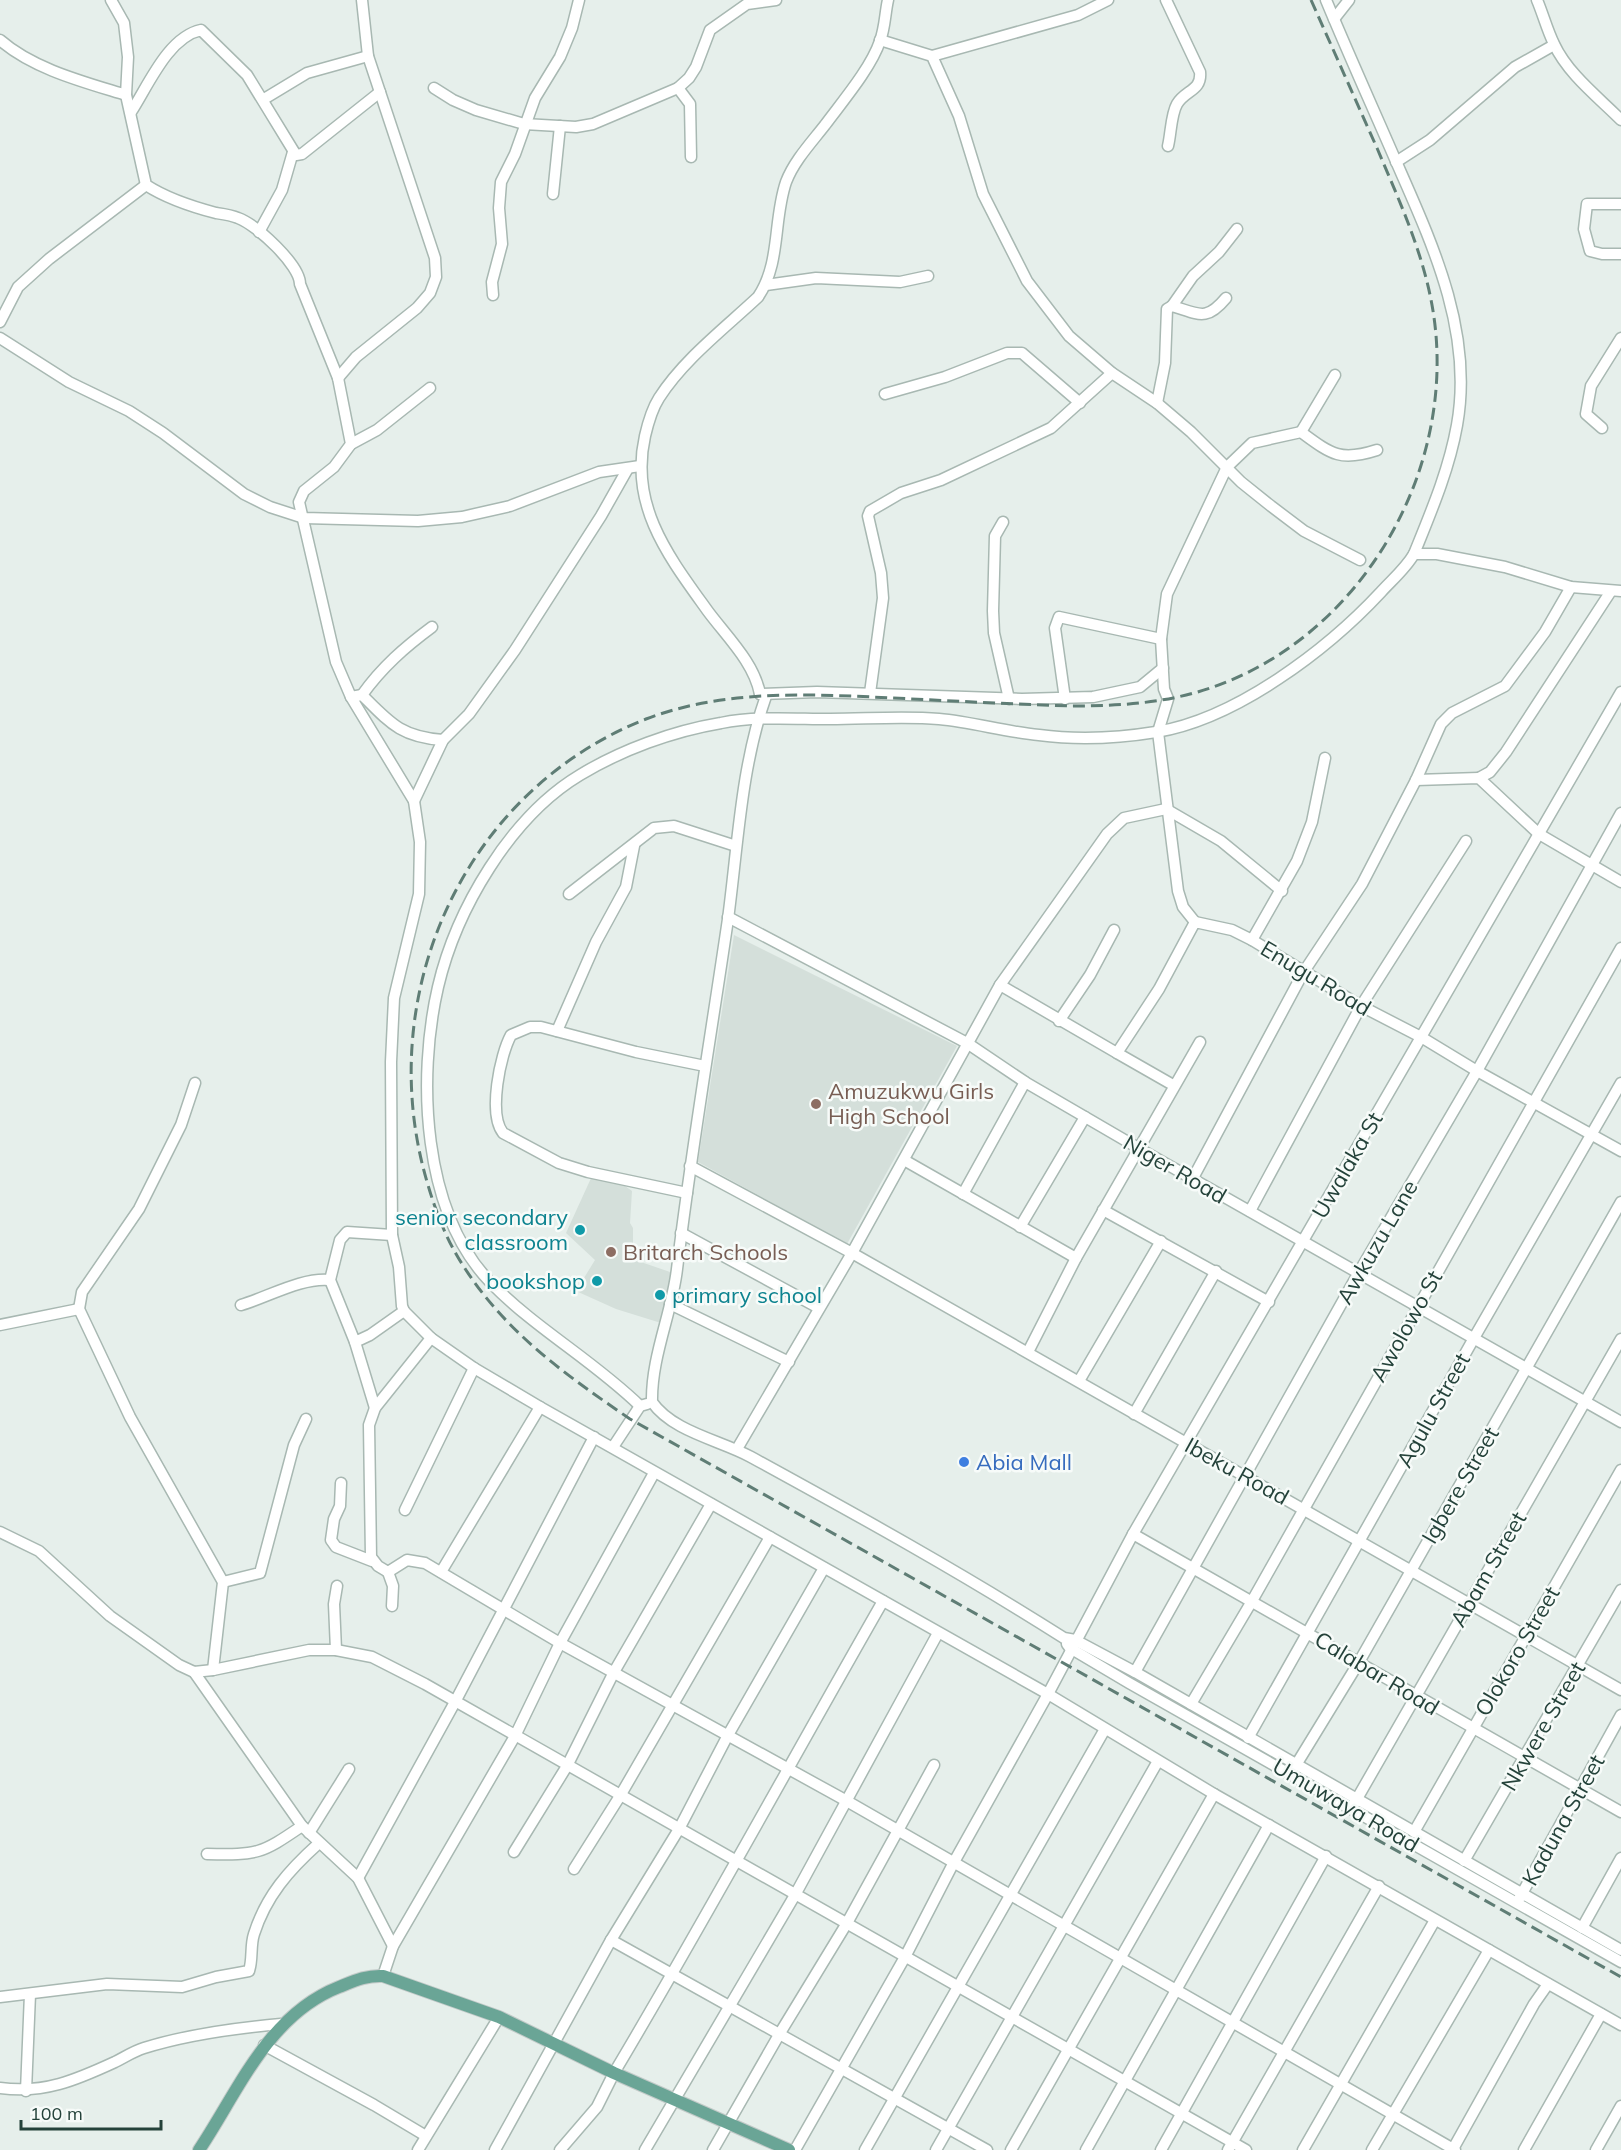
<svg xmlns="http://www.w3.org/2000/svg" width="1621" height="2150" viewBox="0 0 1621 2150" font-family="Mulish,sans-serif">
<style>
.built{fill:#d4dfda}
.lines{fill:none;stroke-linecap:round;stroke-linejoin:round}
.minor-casing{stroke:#a8b8b2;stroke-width:13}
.major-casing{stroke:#c2cac8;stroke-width:14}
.minor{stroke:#fff;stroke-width:10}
.major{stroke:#6aa596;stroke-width:12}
.rail{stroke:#5f7d75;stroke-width:3;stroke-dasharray:12 6;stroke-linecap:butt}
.education-dot{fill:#8d6e63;stroke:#f7fbf9;stroke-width:2}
.culture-dot{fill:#0f9aa8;stroke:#f7fbf9;stroke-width:2}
.shop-dot{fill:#3f7fe0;stroke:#f7fbf9;stroke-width:2}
.labels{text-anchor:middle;stroke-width:5;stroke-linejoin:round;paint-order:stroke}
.street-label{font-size:22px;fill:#24423a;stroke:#f7fbf9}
.education-label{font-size:22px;fill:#785e54;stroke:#f7fbf9;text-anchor:start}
.culture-label{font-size:22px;fill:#0d838f;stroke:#f7fbf9;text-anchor:end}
.shop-label{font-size:22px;fill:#366cbe;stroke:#f7fbf9;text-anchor:start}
</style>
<rect width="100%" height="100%" fill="#e6efeb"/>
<!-- built -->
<g class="built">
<path d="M734,935L957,1046L847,1244L698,1162Z"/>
<path d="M592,1176L625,1186L632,1191L630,1223L633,1228V1244L638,1261L673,1273L661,1323L616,1309L576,1291L595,1260L566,1233Z"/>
</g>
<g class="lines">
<!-- minor casing -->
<g class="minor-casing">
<g id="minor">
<path d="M111,0L124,23L128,57L126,95L146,185C166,198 193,207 216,213C223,214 231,215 238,218C257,225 300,265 300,284L338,378L351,444L334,467L304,491L299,502L336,662L351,697L414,801L420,842L419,894L394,998L391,1062L392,1235L399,1267L402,1306L404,1311L431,1338L474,1368L540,1407L1048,1694L1214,1794L1621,2025"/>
<path d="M888,0C885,13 885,28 880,41C871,68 842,102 825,125C811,143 794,161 786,182C773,220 781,263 758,297C725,328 684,359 659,398C652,409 648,423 645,436C629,506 669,557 707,610C726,636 754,662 760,694L766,696C741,767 738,844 728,919C711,1035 691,1152 677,1269C672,1313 651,1357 652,1402C673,1432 720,1440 751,1457C857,1515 962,1573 1064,1638L1075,1640L1135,1672L1621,1950"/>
<path d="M1166,0L1200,72C1202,91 1185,90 1177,104C1171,114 1171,134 1168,146"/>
<path d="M1326,0C1348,53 1372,106 1395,159C1431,241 1474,331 1457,425C1449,470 1431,512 1414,554"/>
<path d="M1537,0C1543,14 1547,30 1554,44C1568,74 1598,97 1621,120"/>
<path d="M1334,19L1349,0"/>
<path d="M0,40C33,69 84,82 126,95"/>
<path d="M880,40L932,56L959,116L983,194L1027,281L1069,336L1112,373L1157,403L1191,432L1241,482L1271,506L1304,531L1360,560"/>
<path d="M932,56L1078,15L1108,0"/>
<path d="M434,88L453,100L476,110L524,124L576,127L593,124L678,88L689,78L696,67L710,30L747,4L776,0"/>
<path d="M678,88L690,104L691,157"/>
<path d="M264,99L307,73L368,56"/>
<path d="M131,112C148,86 168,37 201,30L247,75L296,155L302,154L380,92"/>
<path d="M1396,162L1430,140L1515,67L1554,45"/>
<path d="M553,194L560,126"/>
<path d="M1621,204H1587L1584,229L1590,251L1602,254H1621"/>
<path d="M259,232L282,190L293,152"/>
<path d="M766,285L816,278L900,282L928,276"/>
<path d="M493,295L492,282L502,244L499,208L501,182L515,154L535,98L560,57L572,28L579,0"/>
<path d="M1172,306L1193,276L1219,252L1237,229"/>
<path d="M0,322L18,287L49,259L146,185"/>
<path d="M0,338L69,382L129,411L163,433L244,494L270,507L304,518L418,521L462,517L510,506L599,472L640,466"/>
<path d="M338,378L356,357L417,308L430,293L436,277L435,258L368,56L362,0"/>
<path d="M885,394L945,377L1007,353H1022L1080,403"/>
<path d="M1157,403L1165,363L1167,309L1172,306C1199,314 1206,322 1226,298"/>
<path d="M1602,428L1586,414L1591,386L1621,338"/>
<path d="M1301,432L1335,375"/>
<path d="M351,444L377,430L430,388"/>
<path d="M1003,522L995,536L993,611L994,633L1009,699"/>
<path d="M870,693L883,598L881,573L868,516L870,511L901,493L941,480L1051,428L1112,373"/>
<path d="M760,694L817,692L1022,699L1093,697L1140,687L1163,668"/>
<path d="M362,695C382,667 405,647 432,627"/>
<path d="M351,697L362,695C390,723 401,737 443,740"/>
<path d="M1065,699L1055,628L1059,617L1161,639"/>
<path d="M1479,778L1490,772L1506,752L1611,591"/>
<path d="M1416,780L1479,778L1539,834L1621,882"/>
<path d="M414,801L443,740L469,714L515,650L601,516L627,470"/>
<path d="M569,894L654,828L674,826L736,846"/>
<path d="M728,917L967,1043L1025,1082L1140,1149L1621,1422"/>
<path d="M1195,922L1183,907L1178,891L1158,732L1168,699L1164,689L1161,639L1167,594L1227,467L1252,443L1301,432C1331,454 1340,462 1377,450"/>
<path d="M1252,940L1297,861L1312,822L1325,758"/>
<path d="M1000,985L1117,1053"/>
<path d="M1059,1021L1090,975L1114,930"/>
<path d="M557,1031L596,942L626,887L634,846"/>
<path d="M195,1083L181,1125L139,1209L82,1292L79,1309L130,1417L223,1582L213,1670"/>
<path d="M1173,1085L1117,1053L1159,989L1195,922L1232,930L1252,940L1361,1006L1421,1037L1477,1071L1621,1151"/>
<path d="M904,1160L1076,1258"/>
<path d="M690,1166L852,1253L1621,1690"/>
<path d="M1193,1178L1303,973L1362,884L1416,780L1441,724L1452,713L1505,686L1545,632L1571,587"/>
<path d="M687,1193L588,1172L559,1163L503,1133C488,1114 500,1055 511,1035L530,1027H541L636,1052L705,1066"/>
<path d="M963,1194L1025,1082"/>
<path d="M1103,1210L1269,1302"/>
<path d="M1250,1211L1361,1006L1466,841"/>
<path d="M1020,1227L1085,1117"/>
<path d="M681,1233L819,1308"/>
<path d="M392,1235L347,1232L340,1240L330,1280L355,1342L370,1335L404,1311"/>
<path d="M670,1304L789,1362"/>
<path d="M241,1305C268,1297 302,1277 330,1280"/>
<path d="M0,1325L79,1309"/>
<path d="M355,1342L375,1408"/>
<path d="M1028,1352L1076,1258L1200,1042"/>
<path d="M1079,1381L1161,1241"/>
<path d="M640,1406C594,1361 536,1329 491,1283C422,1212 417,1078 438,987C456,910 510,817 580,775C621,750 673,731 721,723C756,716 794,719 830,719C866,719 903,716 939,719C973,722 1005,732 1039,735C1076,740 1119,738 1156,732C1236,719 1327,650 1381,592C1392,580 1406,568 1414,554H1437L1505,567L1571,587L1621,591"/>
<path d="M1134,1414L1216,1271"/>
<path d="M613,1447L640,1406L647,1404"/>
<path d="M737,1449L852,1253L1000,985L1107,834L1124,818L1166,809L1221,841L1282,891"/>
<path d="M341,1483L340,1506L334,1519L331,1540L336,1547L372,1561"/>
<path d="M405,1510L474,1368"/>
<path d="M0,1532L39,1551L110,1616L179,1665L194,1672L213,1670L309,1650H336L372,1657L425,1684L1246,2150"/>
<path d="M1133,1534L1621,1812"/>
<path d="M388,1572L378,1566L371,1557L369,1425L375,1408L431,1338"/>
<path d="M441,1572L540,1407"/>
<path d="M223,1582L260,1573L294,1445L306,1419"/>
<path d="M392,1606L393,1586L388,1572L407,1560L425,1563L560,1643L845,1800L1455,2150"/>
<path d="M1067,1644L1070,1648L1129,1683L1621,1962"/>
<path d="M336,1650L334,1604L337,1586"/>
<path d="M194,1672L302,1826L358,1878L393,1946"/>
<path d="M1135,1672L1358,1274L1477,1071L1621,813"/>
<path d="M1191,1704L1252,1601L1621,948"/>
<path d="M1248,1738L1474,1338L1621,1083"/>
<path d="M1296,1765L1359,1662L1621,1202"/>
<path d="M1354,1804L1621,1339"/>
<path d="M1414,1832L1621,1470"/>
<path d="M309,1833L349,1769"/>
<path d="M514,1852L567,1766L614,1672L711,1504"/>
<path d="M207,1854C258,1855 261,1854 302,1826"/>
<path d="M1464,1861L1621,1590"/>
<path d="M574,1869L620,1796L770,1537"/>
<path d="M358,1878L455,1702L594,1437"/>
<path d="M1519,1899L1621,1715"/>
<path d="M1582,1928L1621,1858"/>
<path d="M611,1940L987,2150"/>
<path d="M383,1976L393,1946L515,1736L560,1643L654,1473"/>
<path d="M0,1997L107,1984L182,1987L216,1977L249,1971C253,1959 250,1946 254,1934C266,1896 289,1870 318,1844"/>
<path d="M264,2045L374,2105L426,2136"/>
<path d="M0,2088C44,2094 76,2080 115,2062C125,2057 134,2051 144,2048C189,2034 235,2028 281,2024"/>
<path d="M26,2091L30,1994"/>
<path d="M1453,2149L1534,2004L1548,1984"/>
<path d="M418,2150L499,2017"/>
<path d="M495,2150L611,1940L679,1829L728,1735L824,1568"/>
<path d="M560,2150L597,2107L614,2073C707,1917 793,1758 883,1601"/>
<path d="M645,2150L795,1895L938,1633"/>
<path d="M713,2150L780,2033L847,1923L934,1765"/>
<path d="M795,2150L905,1957L954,1862L1048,1694L1133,1534L1621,692"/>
<path d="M865,2150L1105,1729"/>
<path d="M936,2150L1158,1761"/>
<path d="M1011,2150L1214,1794"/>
<path d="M1086,2150L1269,1825"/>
<path d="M1161,2150L1326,1856"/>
<path d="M1228,2150L1379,1886"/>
<path d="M1303,2150L1435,1920"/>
<path d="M1372,2150L1489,1950"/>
<path d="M1524,2150L1601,2014"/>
<path d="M1596,2150L1621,2106"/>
</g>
</g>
<!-- major casing -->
<g class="major-casing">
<path id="major" d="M199,2150C239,2090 268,2015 339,1987C354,1981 367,1975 383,1976L499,2017L614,2073L789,2150"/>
</g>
<!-- minor -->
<use href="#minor" class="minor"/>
<!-- major -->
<use href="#major" class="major"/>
<!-- rail -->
<path class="rail" d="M1311,0C1333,49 1355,99 1377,148C1399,200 1422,250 1432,305C1462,470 1357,648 1194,693C1154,704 1112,706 1071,706C1012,704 953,701 893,698C810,694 725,689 646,719C468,789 377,985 423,1167C431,1198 442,1231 459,1259C502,1330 563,1373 630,1419L1621,1977"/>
</g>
<!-- markers -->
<g class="education-dot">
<circle cx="816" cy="1104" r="6"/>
<circle cx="611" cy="1252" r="6"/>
</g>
<g class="culture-dot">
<circle cx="580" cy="1230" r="6"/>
<circle cx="597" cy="1281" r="6"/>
<circle cx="660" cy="1295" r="6"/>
</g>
<circle class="shop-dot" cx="964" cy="1462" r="6"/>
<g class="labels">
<!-- street labels -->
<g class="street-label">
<text transform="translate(1316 978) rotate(31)" y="8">Enugu Road</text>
<text transform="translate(1347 1165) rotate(-60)" y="8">Uwalaka St</text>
<text transform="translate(1175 1169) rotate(30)" y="8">Niger Road</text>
<text transform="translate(1377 1242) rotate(-60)" y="8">Awkuzu Lane</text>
<text transform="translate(1406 1326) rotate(-61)" y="8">Awolowo St</text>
<text transform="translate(1433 1410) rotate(-61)" y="8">Agulu Street</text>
<text transform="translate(1237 1471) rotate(29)" y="8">Ibeku Road</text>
<text transform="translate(1460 1485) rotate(-60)" y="8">Igbere Street</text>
<text transform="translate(1488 1569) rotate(-60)" y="8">Abam Street</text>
<text transform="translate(1517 1651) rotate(-60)" y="8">Olokoro Street</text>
<text transform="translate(1377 1673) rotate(31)" y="8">Calabar Road</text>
<text transform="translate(1543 1726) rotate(-60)" y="8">Nkwere Street</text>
<text transform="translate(1346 1805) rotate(30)" y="8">Umuwaya Road</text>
<text transform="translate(1563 1820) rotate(-61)" y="8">Kaduna Street</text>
</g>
<!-- education labels -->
<g class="education-label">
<text x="828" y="1099">Amuzukwu Girls<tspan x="828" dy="25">High School</tspan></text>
<text x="623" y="1260">Britarch Schools</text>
</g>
<!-- culture labels -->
<g class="culture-label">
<text x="568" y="1225">senior secondary<tspan x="568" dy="25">classroom</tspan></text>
<text x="585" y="1289">bookshop</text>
<text x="672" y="1303" text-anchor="start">primary school</text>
</g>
<!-- shop labels -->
<g class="shop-label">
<text x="976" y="1470">Abia Mall</text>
</g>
</g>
<!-- scale -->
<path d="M21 2120v9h140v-9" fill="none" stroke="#24423a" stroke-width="3"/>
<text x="30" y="2120" font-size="18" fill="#24423a" stroke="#f7fbf9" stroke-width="4.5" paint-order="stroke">100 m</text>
</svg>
